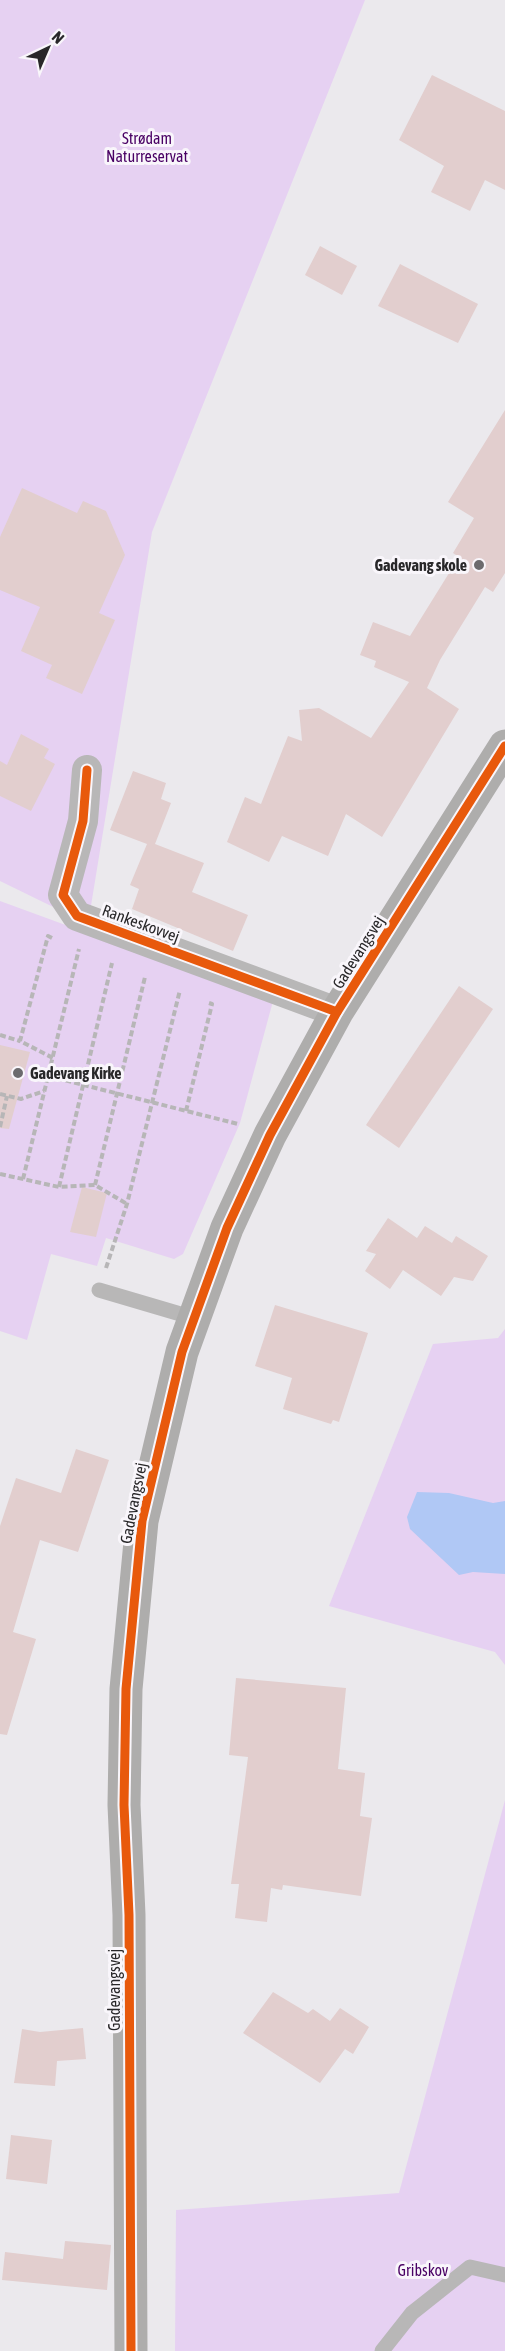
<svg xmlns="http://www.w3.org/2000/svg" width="505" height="2351" viewBox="0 0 505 2351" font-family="'Asap Condensed',sans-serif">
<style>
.green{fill:#e6d1f2}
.water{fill:#b0c8f5}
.building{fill:#e2cece}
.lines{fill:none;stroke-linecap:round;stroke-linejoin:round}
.path{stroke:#b7b6b7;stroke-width:4;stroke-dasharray:6 3;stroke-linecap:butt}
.lane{stroke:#b8b7b7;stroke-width:15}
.street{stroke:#b8b7b7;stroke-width:30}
.secondary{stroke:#aeadac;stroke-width:33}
.cycleway-casing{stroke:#f9f6fb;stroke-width:13}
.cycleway{stroke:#e8590c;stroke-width:9}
.poi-dot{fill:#6c6b6e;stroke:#f9f6fb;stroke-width:2}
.labels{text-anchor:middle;stroke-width:6;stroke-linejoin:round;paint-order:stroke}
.park-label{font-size:16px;fill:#490164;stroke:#f9f6fb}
.poi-label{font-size:16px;font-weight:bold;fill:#282729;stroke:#f9f6fb;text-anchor:end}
.street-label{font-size:16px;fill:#282729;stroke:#f9f6fb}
</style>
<rect width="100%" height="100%" fill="#ebe9ed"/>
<!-- green -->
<g class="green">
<path d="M0,0H365L152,532L88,924L0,881Z"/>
<path d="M0,901L273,1001L240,1123L183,1254L174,1259L106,1238L97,1266L51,1254L27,1340L0,1331Z"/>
<path d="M505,1329V1665L495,1652L329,1606L433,1344L498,1338Z"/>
<path d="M505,1800V2351H175L176,2210L399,2193Z"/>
</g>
<!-- water -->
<path class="water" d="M417,1492L449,1493L493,1503L505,1501V1574L473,1572L459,1575L410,1529L407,1517Z"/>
<!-- building -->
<g class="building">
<path d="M432,75L505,111V190L485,180L470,211L431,192L444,166L399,140Z"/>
<path d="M320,246L357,266L342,295L305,275Z"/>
<path d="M400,264L478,304L458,343L378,306Z"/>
<path d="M505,410V573L493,592L485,587L440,660L427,688L459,709L382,837L346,814L328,856L282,836L269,862L227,842L245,797L261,804L288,736L302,741L299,710L319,708L371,738L409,682L374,667L376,661L360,655L373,622L410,636L459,557L453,553L474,518L448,502Z"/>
<path d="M22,488L77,513L83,501L106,511L125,555L99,613L115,620L82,694L46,678L52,665L21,651L40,607L0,590V537Z"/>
<path d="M21,734L49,749L44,758L55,764L31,811L0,796V761L7,765Z"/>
<path d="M133,771L166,783L161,799L171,803L155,844L204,863L192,892L248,915L233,951L132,909L139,889L130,885L147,844L110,830Z"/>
<path d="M459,986L493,1009L399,1148L366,1125Z"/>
<path d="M0,1045L30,1052L9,1129L0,1128Z"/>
<path d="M82,1187L107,1193L96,1237L70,1232Z"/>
<path d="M388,1218L417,1238L425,1226L452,1243L456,1236L488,1256L473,1281L454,1277L441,1296L403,1270L390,1289L365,1271L376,1254L366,1251Z"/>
<path d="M275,1305L368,1333L339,1422L333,1420L331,1424L283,1409L292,1378L255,1366Z"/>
<path d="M76,1449L109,1460L78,1552L40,1540L13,1632L36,1639L7,1735L0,1734V1526L16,1478L61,1493Z"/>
<path d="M236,1678L346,1688L338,1769L365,1773L360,1816L372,1818L361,1896L283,1885L282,1890L271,1888L267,1922L235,1918L239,1884H231L248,1757L229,1755Z"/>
<path d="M273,1992L308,2013L313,2009L330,2021L340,2008L369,2027L353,2054L345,2049L320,2083L243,2033Z"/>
<path d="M83,2028L86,2059L57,2061L55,2086L14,2083L22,2029L40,2032Z"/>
<path d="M11,2135L52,2140L47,2184L6,2179Z"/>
<path d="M65,2241L111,2245L107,2290L2,2280L5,2252L63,2259Z"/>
</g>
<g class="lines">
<!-- path -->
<g class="path">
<path d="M52,938L48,936L20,1041L53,1058"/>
<path d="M0,1035L20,1041"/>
<path d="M48,1076L238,1124"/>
<path d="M0,1094L21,1099L44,1091"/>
<path d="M186,1111L212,1004L209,1003"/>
<path d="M0,1127L7,1096"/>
<path d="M0,1174L59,1187L95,1185L127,1204"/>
<path d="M23,1179L79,949"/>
<path d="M95,1185L145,977"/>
<path d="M59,1187L112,963"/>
<path d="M106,1268L127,1204L180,990"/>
</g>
<!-- lane -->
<g class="lane">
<path d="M99,1290L194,1318"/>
<path d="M382,2351L412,2313L470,2267L505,2275"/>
</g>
<!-- street -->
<path class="street" d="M87,770L83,821L63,895L77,916L337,1012"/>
<!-- secondary -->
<path class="secondary" d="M131,2351L129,1915L124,1805L126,1689L142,1521L182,1352L227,1228L270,1135L337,1012L505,746"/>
<!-- cycleway casing -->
<g class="cycleway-casing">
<g id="cycleway">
<path d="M87,770L83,821L63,895L77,916L337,1012"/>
<path d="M131,2351L129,1915L124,1805L126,1689L142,1521L182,1352L227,1228L270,1135L337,1012L505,746"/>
</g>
</g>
<!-- cycleway -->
<use href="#cycleway" class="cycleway"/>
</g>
<!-- markers -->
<g class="poi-dot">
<circle cx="479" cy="565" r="6"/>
<circle cx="18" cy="1073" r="6"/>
</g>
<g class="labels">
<!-- park labels -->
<g class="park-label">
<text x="147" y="144">Strødam<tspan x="147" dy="18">Naturreservat</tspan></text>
<text x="423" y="2276">Gribskov</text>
</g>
<!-- poi labels -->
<g class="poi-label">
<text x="467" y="571">Gadevang skole</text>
<text x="30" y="1079" text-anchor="start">Gadevang Kirke</text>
</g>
<!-- street labels -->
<g class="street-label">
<text transform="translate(141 923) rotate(20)" y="6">Rankeskovvej</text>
<text transform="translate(358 952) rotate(-58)" y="6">Gadevangsvej</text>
<text transform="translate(133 1503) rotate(-79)" y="6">Gadevangsvej</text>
<text transform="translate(114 1990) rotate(-90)" y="6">Gadevangsvej</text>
</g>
</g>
<!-- north arrow -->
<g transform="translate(48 48) rotate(44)" stroke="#f9f6fb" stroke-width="4.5" paint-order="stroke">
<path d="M0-4.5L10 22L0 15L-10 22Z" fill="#282729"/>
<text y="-9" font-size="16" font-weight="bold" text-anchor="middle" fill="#282729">N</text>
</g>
</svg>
